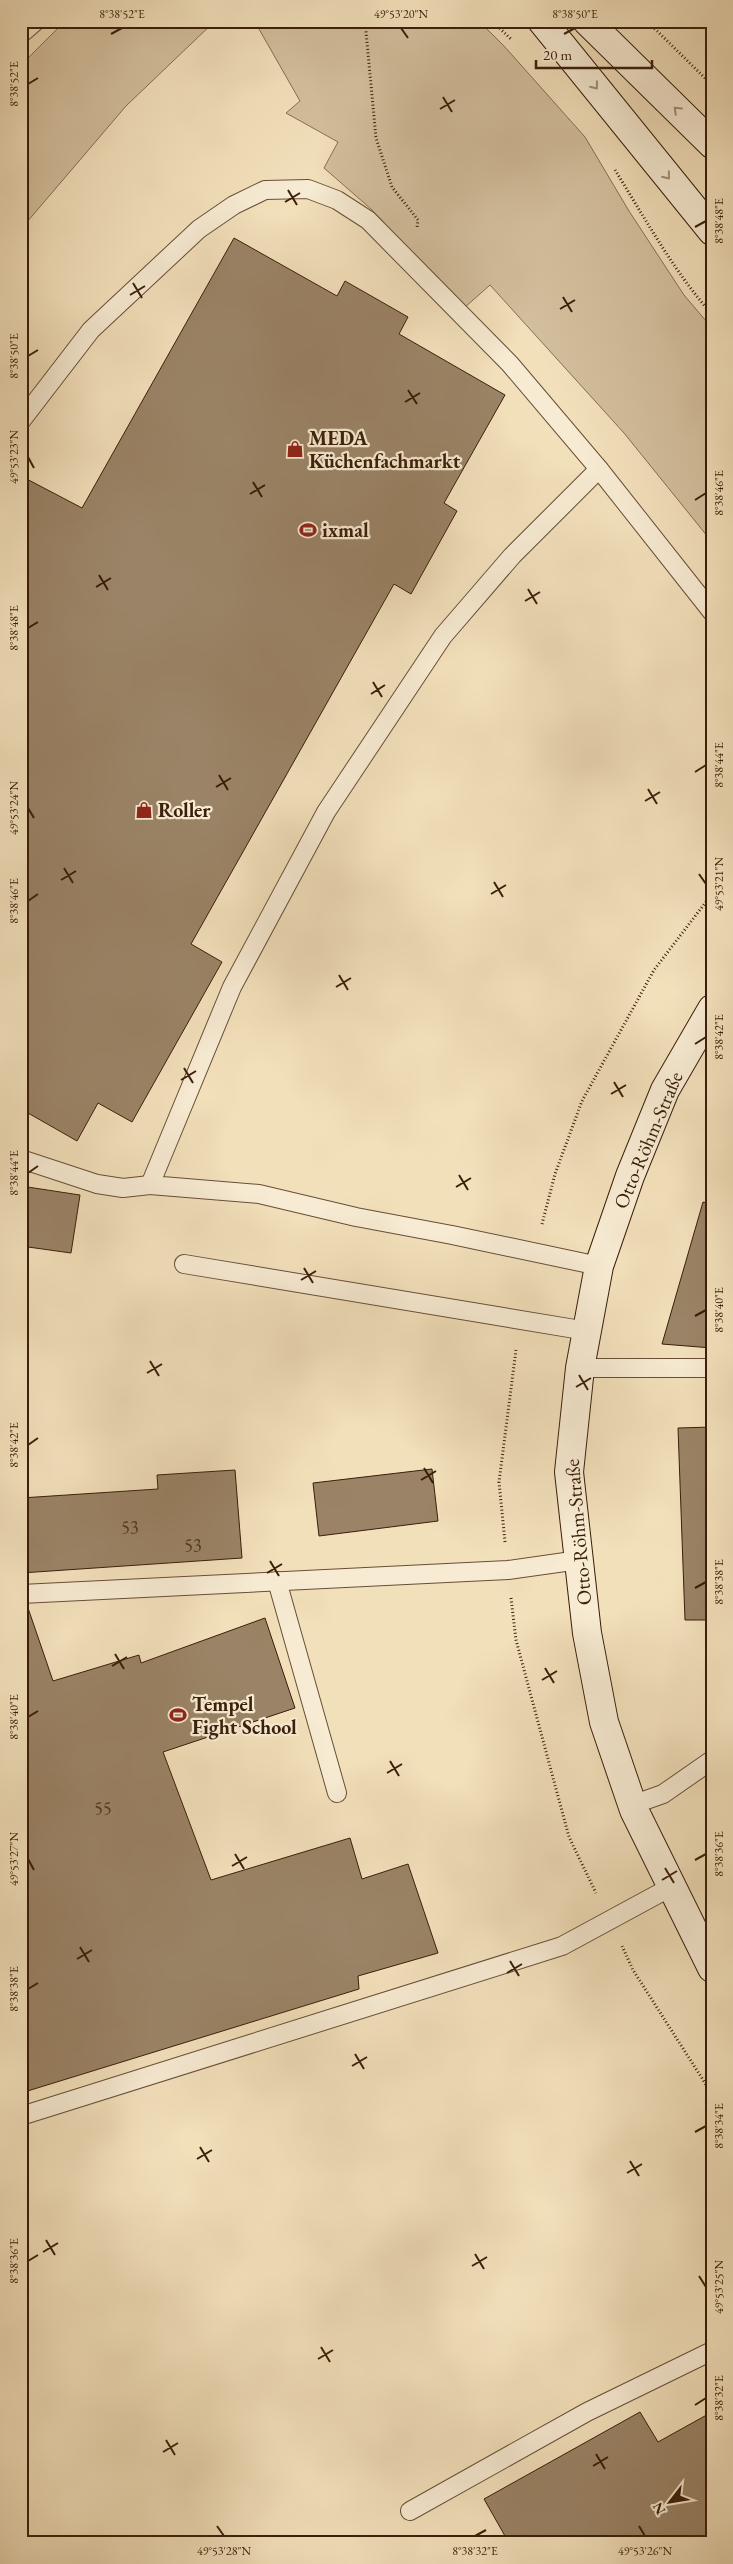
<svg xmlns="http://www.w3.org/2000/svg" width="733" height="2564" viewBox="0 0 733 2564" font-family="'EB Garamond',serif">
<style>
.green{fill:#d3bf9d;stroke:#866e53}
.building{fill:#9a8366;stroke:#3a1e09}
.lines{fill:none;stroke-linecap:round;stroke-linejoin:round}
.lane-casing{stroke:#684e36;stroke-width:20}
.secondary-casing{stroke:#3a1e09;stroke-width:30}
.path{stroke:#3a1e09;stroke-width:3;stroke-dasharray:1 2.5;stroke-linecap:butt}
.lane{stroke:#f7ebd3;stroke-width:18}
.secondary{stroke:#f7ebd3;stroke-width:28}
.oneway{stroke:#a28f78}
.ticks{fill:none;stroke:#3a1e09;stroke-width:2}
.labels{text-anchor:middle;stroke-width:4.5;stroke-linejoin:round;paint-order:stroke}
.number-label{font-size:18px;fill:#523720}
.poi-label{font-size:20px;font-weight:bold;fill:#3a1e09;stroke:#f7ebd3;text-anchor:start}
.street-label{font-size:20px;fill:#3a1e09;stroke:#f7ebd3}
.neatline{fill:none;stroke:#3a1e09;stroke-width:2}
.ticks-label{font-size:12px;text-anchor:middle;fill:#3a1e09}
</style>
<rect width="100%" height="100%" fill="#f2e0bb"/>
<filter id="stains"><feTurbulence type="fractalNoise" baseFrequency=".004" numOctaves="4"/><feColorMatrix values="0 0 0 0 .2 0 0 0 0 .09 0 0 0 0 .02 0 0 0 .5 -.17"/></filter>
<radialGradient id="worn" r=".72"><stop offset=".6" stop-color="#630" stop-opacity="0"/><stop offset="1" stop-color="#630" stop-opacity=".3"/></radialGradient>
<!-- green -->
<g class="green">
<path d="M65,21H215L126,106L21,229V65Z"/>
<path d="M479,21L504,46L585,137L629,211L684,295L712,328V542L624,433L490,285L464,308L371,209L324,168L338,142L286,113L300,101L255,22Z"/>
</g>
<!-- building -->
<g class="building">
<path d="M234,238L337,296L345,281L408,317L399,334L505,395L444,503L457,511L411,594L394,584L191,944L222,962L132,1122L98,1103L77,1141L21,1109V476L82,508Z"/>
<path d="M21,1186L80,1195L71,1253L21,1246Z"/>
<path d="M703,1202L712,1204V1348L662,1344Z"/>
<path d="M712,1427V1620H685L678,1428Z"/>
<path d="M432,1469L438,1521L319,1536L313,1483Z"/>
<path d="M235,1470L242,1558L21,1573V1498L158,1489L157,1475Z"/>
<path d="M27,1605L53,1681L139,1655L141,1663L265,1618L295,1708L163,1752L211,1880L350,1838L362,1879L408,1864L438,1953L358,1976L359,1989L21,2093V1606Z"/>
<path d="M640,2412L658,2442L712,2412V2543H509L484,2499Z"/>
</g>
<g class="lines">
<!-- lane casing -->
<g class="lane-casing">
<g id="lane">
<path d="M21,34L36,21"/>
<path d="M21,421L91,330L199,229L234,205L265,190L308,189L337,200L368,220L510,364L599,469"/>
<path d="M21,1159L97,1184L123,1188L150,1185"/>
<path d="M184,1264L587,1331"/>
<path d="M599,1266L452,1235L356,1217L259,1194L150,1185L232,987L326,812L443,636L512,556L599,469L712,612"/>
<path d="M580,1368H712"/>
<path d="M277,1581L337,1793"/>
<path d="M21,1594L508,1570L579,1560"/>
<path d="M632,1805L663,1794L712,1760"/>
<path d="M21,2116L562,1946L671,1887"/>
<path d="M410,2511L587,2412L712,2351"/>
</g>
</g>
<!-- secondary casing -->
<g class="secondary-casing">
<g id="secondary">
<path d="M542,21L712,231"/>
<path d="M587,21L712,144"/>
<path d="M712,1009L665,1090L630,1176L599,1266L580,1368L569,1472L587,1633L604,1722L634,1810L712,1968"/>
</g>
</g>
<!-- path -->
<g class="path">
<path d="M365,21L376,138L392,187L418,220L417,228"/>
<path d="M492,21L512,40"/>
<path d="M647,21L712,85"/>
<path d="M615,170C643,215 676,275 712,314"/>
<path d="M542,1224L555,1174L582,1101L654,970L712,894"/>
<path d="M505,1542L499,1482L516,1350"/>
<path d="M511,1598L516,1640L569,1837L596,1893"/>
<path d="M622,1946L633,1970L712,2094"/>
</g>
<!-- lane -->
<use href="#lane" class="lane"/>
<!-- secondary -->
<use href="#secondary" class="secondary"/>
</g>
<!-- one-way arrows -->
<defs><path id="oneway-chevron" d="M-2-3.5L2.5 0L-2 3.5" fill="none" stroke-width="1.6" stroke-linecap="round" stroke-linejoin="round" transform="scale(1.25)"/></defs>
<g class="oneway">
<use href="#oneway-chevron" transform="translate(595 86) rotate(52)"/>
<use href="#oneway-chevron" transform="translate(677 110) rotate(-136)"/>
<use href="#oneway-chevron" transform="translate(667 176) rotate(51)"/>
</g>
<!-- ticks -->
<path class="ticks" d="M401,28L408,38M111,34L122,28M564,34L575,28M28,84L38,78M443,97L452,112M440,109L455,100M288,190L297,205M285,202L300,193M695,227L706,221M133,283L142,298M130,295L145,286M563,297L572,312M560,309L575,300M28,356L38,350M408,390L417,404M405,402L420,393M28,457L34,468M253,482L262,497M250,494L265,485M695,500L706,493M99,575L108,590M96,587L111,578M528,589L537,604M525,601L540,592M28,628L38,622M373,682L382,697M371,694L385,685M695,772L706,765M219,775L228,790M216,787L231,778M648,789L657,804M645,801L660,792M28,808L34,818M64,868L73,883M699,874L706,884M61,880L76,871M494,882L503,897M491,894L506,885M28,901L38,894M339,975L348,990M336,987L351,978M695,1044L706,1037M184,1068L193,1083M181,1080L196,1071M614,1082L623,1097M611,1094L626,1085M28,1173L38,1166M459,1175L468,1190M456,1187L471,1178M304,1268L313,1283M301,1280L316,1271M695,1316L706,1310M150,1361L159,1376M147,1373L162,1364M579,1375L588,1390M576,1387L591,1378M28,1445L38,1438M424,1468L433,1483M421,1480L436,1471M270,1561L279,1576M267,1573L282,1564M695,1588L706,1582M115,1654L124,1669M112,1666L127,1657M545,1668L554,1683M542,1680L557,1671M28,1717L38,1711M390,1761L399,1776M387,1773L402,1764M235,1854L244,1869M28,1859L34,1870M695,1860L706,1854M232,1866L247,1857M665,1868L674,1883M662,1880L677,1871M80,1947L89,1962M77,1959L92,1950M510,1961L519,1976M507,1973L522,1964M28,1989L38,1983M355,2054L364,2069M352,2066L367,2057M695,2132L706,2126M200,2147L209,2162M197,2159L212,2150M630,2161L639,2176M627,2173L642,2164M46,2240L55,2255M43,2252L58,2243M475,2254L484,2269M28,2261L38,2255M472,2266L487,2257M699,2276L706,2287M321,2347L330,2362M318,2359L333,2350M695,2405L706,2398M166,2440L175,2455M163,2452L178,2443M596,2454L605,2469M593,2466L608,2457M217,2526L224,2536M639,2526L645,2536M475,2536L486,2530"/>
<!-- icons -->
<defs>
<g id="shop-bare" transform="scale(1.35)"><path d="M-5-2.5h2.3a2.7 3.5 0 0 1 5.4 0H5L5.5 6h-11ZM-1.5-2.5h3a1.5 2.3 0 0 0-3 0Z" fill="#8f2418" stroke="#f7ebd3" stroke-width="2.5" paint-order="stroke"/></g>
<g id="stadium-bare" transform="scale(1.35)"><path d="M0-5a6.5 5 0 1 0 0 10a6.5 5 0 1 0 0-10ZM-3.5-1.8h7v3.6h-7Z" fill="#8f2418" stroke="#f7ebd3" stroke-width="2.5" paint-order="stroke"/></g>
</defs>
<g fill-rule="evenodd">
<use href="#shop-bare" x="295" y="449"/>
<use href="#stadium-bare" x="308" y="530"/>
<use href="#shop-bare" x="144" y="810"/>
<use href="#stadium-bare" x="178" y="1715"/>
</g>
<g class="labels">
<!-- number labels -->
<g class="number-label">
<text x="130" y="1534">53</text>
<text x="193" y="1552">53</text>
<text x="103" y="1815">55</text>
</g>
<!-- poi labels -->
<g class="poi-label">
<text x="309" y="445">MEDA<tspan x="309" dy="23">Küchenfachmarkt</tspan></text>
<text x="322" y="537">ixmal</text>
<text x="158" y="817">Roller</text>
<text x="192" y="1711">Tempel<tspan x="192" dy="23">Fight School</tspan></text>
</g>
<!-- street labels -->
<g class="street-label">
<text transform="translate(648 1140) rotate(-67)" y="7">Otto-Röhm-Straße</text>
<text transform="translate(578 1532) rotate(-95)" y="7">Otto-Röhm-Straße</text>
</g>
</g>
<!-- margin -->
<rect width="733" height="2564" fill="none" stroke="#f2e0bb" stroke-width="55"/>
<!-- north arrow -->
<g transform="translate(670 2502) rotate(239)" stroke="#f7ebd3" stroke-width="4" paint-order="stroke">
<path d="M0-4L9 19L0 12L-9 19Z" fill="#3a1e09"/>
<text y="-8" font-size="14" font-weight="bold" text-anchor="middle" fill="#3a1e09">N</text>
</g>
<!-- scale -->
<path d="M536 60v8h116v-8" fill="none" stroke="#3a1e09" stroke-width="2.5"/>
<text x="543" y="60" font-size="15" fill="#3a1e09" stroke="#f7ebd3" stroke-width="4" paint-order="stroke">20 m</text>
<rect x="28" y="28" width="678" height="2508" class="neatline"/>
<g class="ticks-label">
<text x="122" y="18">8°38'52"E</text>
<text x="401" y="18">49°53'20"N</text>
<text x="575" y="18">8°38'50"E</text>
<text transform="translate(14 84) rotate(-90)" y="4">8°38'52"E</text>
<text transform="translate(719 221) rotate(-90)" y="4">8°38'48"E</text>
<text transform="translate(14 356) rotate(-90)" y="4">8°38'50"E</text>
<text transform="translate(14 457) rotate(-90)" y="4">49°53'23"N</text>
<text transform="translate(719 493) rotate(-90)" y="4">8°38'46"E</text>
<text transform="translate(14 628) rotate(-90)" y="4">8°38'48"E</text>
<text transform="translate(719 765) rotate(-90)" y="4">8°38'44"E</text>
<text transform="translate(14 808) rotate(-90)" y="4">49°53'24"N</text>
<text transform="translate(719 884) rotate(-90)" y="4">49°53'21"N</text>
<text transform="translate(14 901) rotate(-90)" y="4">8°38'46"E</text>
<text transform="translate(719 1037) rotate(-90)" y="4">8°38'42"E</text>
<text transform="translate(14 1173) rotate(-90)" y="4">8°38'44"E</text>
<text transform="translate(719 1310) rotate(-90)" y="4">8°38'40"E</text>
<text transform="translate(14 1445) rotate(-90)" y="4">8°38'42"E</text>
<text transform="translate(719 1582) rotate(-90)" y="4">8°38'38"E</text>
<text transform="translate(14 1717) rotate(-90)" y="4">8°38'40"E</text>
<text transform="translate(719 1854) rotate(-90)" y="4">8°38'36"E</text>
<text transform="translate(14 1859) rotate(-90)" y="4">49°53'27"N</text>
<text transform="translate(14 1989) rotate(-90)" y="4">8°38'38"E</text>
<text transform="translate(719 2126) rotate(-90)" y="4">8°38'34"E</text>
<text transform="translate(14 2261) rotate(-90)" y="4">8°38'36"E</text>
<text transform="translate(719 2287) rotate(-90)" y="4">49°53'25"N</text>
<text transform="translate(719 2398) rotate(-90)" y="4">8°38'32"E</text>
<text x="224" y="2555">49°53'28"N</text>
<text x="475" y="2555">8°38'32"E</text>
<text x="645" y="2555">49°53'26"N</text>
</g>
<rect width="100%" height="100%" filter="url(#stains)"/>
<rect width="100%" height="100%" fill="url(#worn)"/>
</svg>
